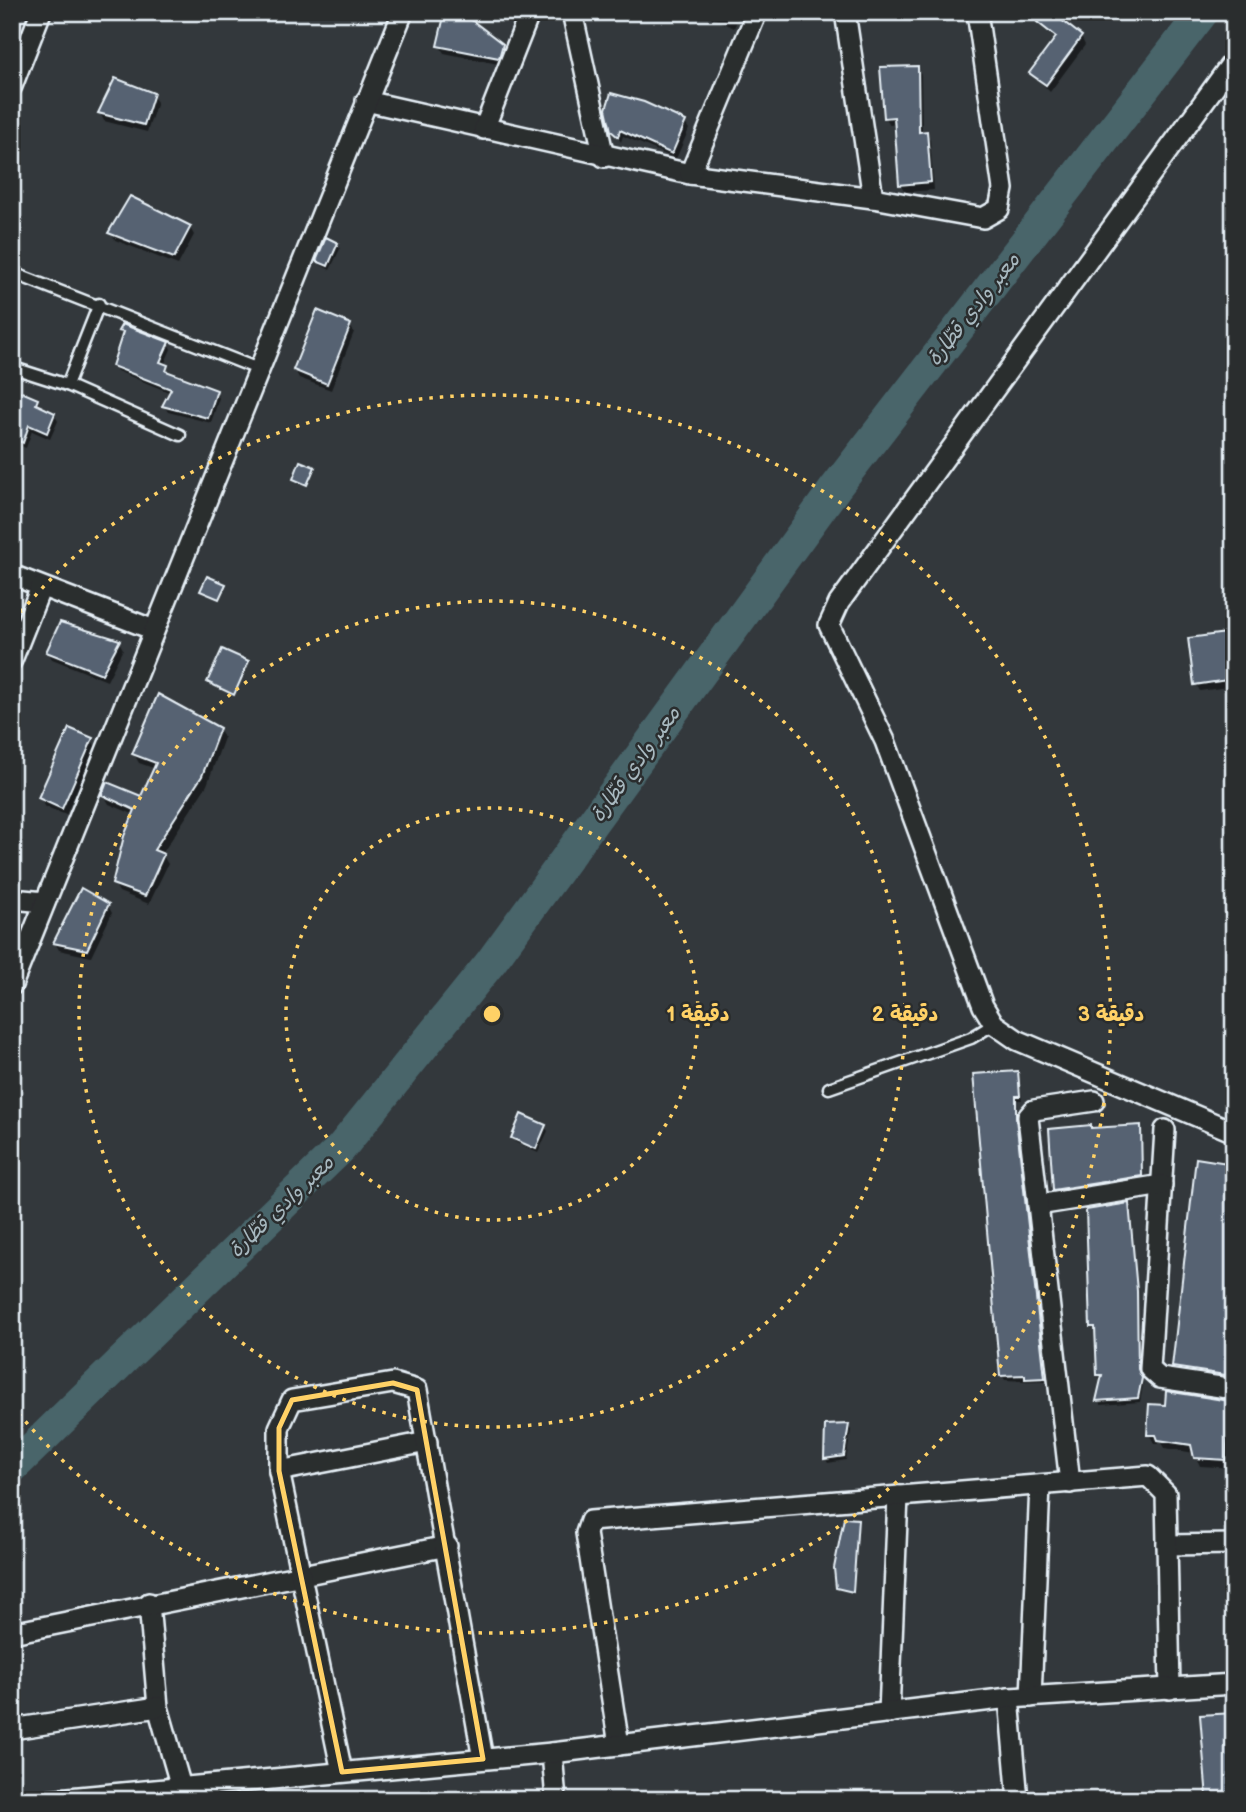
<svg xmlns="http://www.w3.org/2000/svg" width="1246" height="1812" viewBox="0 0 1246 1812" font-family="'Balsamiq Sans','Playpen Sans Arabic',sans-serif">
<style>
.shadow{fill:#0007}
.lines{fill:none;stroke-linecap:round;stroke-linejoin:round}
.river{stroke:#48656b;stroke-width:32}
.building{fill:#576272;stroke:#e8f1f8;stroke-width:2}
.service-casing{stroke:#e8f1f8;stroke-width:15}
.minor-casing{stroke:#e8f1f8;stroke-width:24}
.service{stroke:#2a2d2e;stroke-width:10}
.minor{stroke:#2a2d2e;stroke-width:19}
.marked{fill:none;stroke:#ffd166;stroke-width:5;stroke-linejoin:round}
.ring{fill:none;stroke:#ffd166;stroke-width:3.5;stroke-dasharray:3.5 7}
.labels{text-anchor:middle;stroke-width:5;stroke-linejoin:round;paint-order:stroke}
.water-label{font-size:21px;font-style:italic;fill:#a8b9c0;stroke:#2a2d2e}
.centre{fill:#ffd166;stroke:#2a2d2e;stroke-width:3.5}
.ring-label{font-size:21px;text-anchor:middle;font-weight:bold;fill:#ffd166;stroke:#2a2d2e;stroke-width:5;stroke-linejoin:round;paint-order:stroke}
</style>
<rect width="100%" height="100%" fill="#33383c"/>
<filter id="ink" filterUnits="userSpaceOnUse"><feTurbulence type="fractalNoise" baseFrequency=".0143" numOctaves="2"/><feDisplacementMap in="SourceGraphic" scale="14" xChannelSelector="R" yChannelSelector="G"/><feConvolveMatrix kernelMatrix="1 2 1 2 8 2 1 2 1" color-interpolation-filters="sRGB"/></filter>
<g filter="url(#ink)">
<!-- shadow -->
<g class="shadow">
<path d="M700,12H741L734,28Z"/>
<path d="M1039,22L1081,37L1085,45L1050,92L1031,73L1056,39Z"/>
<path d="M439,45H502L506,53L503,65L444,53Z"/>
<path d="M917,68L921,75L922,133H926L930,140L934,190L905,192L901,185L896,124L890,125L886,118Z"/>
<path d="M152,95L157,102L147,132L104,121L100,113Z"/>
<path d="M685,123L689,129L676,159L623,136L621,142L613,131Z"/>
<path d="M190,228L194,235L178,265L115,240L111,233Z"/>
<path d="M337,244L340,249L330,270L321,265L318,261Z"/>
<path d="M349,325L354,332L331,390L299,378L295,370Z"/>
<path d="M120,331L168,343L171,349L164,365L170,374L216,392L219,398L211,423L168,412L164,406L171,393L117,371L114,366L123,336Z"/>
<path d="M12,390L37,400L41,407L54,414L58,421L50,439L32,431L26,448L12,443Z"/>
<path d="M1234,633V686L1200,691L1196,684Z"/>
<path d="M119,642L123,649L107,681L52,659L48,652Z"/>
<path d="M248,663L234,696L210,683Z"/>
<path d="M219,729L224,738L207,785L162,854L168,864L149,904L119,892L114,883L135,815L109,804L104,795L142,799L156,769L139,763L134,754Z"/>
<path d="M91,739L96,747L66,815L44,806L40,798Z"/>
<path d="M108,906L112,913L91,957L59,950L55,943Z"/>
<path d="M1017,1072L1022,1100H1017V1124L1046,1382L1005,1380L1002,1375L974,1075Z"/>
<path d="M545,1127L548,1131L538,1153L515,1142L513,1138Z"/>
<path d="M1140,1127L1143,1180L1058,1194L1055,1190Z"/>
<path d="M1234,1166V1381L1177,1373L1174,1367Z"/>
<path d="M1128,1205L1138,1297L1139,1375L1143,1384L1140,1402L1101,1405L1097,1331L1092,1327Z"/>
<path d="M1229,1402L1234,1411V1468L1200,1466L1194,1453L1165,1448L1162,1443H1154L1149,1434L1167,1406Z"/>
<path d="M848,1426L851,1430L846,1460L828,1463L825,1458Z"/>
<path d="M857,1520L858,1522L853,1593L837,1588Z"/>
<path d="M1234,1715V1800H1209L1201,1716Z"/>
</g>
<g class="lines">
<!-- river -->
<path class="river" d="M12,1468L341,1148L491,962L836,487L1203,12"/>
</g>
<!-- building -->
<g class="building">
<path d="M445,12H461L503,44L499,58L437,46Z"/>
<path d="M1044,12H1051L1082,36L1046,85L1029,73L1056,37L1037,22Z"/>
<path d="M918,66L919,132L927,131L931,182L899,185L894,117L884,118L880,67Z"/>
<path d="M115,78L154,93L144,125L98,113Z"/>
<path d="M611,93L644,102L686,121L672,154L620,130L618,137L611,131L606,109Z"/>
<path d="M130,196L191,226L174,258L108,233Z"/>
<path d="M326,237L338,243L328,266L316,261Z"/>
<path d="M317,310L351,324L327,384L293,370Z"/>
<path d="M122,324L169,342L160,362L168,365L166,371L217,390L208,418L162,406L171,389L112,366L123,332L118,331Z"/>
<path d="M12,388L38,399L36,404L55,413L47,433L29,425L23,443L12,438Z"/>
<path d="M300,461L315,467L307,485L293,479Z"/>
<path d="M207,576L226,584L219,599L200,591Z"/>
<path d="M60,622L120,640L102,674L46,652Z"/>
<path d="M1234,632V679L1194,685L1188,638Z"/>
<path d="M222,649L249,661L234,695L207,682Z"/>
<path d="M158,694L220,728L202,776L154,850L164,854L145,896L112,884L124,836L135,810L102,795L107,782L141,796L156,763L132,754Z"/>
<path d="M69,728L93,738L62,809L38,798Z"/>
<path d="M81,888L109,904L87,950L53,943Z"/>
<path d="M1018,1071L1020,1096H1016V1118L1045,1378L1025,1379V1375L1000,1376L973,1074Z"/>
<path d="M521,1114L546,1125L536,1149L511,1138Z"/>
<path d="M1091,1125V1128L1141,1125L1142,1176L1053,1190L1049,1129Z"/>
<path d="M1196,1158L1234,1164L1232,1376L1172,1367Z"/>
<path d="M1129,1203L1137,1291L1138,1369L1142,1378L1138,1398L1096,1401L1102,1375H1097L1095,1327H1090L1086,1210Z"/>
<path d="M1166,1391L1230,1401L1226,1460L1194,1458L1191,1445L1158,1440L1156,1435H1147L1149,1404L1165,1405Z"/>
<path d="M849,1424L844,1456L824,1459L825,1425Z"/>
<path d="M844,1518L858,1519L853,1592L836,1588L834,1568Z"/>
<path d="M1234,1713V1797L1207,1799L1200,1715Z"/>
</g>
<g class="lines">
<!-- service casing -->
<g class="service-casing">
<g id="service">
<path d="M13,273L258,369"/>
<path d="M20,370L67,385L180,435"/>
<path d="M67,385L99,304"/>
<path d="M829,1088L971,1038L994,1024"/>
</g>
</g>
<!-- minor casing -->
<g class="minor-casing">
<g id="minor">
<path d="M572,12L604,157"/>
<path d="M845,12L873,198"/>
<path d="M1234,60L839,603L829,625L885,741L983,1006L994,1024L1017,1040L1234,1132"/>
<path d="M12,86L41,12"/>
<path d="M366,101L690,174L873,198L983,218L999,209L1003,189L977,12"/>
<path d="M484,129L530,12"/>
<path d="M690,174L757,12"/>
<path d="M12,575L154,630"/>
<path d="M12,660L41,587"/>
<path d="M12,899L45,902"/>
<path d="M12,985L403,12"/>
<path d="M1165,1130L1150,1369L1160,1378L1234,1389"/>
<path d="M1038,1205L1162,1185"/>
<path d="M279,1471L427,1442"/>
<path d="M1070,1483L1028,1117L1034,1110L1094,1101"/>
<path d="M1167,1545L1234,1544"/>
<path d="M149,1603L158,1707L181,1787"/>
<path d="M12,1633L447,1546"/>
<path d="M1031,1697L1040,1485"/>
<path d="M1009,1698L1018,1800"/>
<path d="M889,1713L898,1496"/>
<path d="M12,1729L158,1707"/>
<path d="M619,1745L586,1533L590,1521L1148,1476L1166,1494L1170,1689"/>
<path d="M552,1753L556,1800"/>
<path d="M342,1772L279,1471V1428L292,1400L393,1383L417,1390L483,1759"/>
<path d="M47,1800L552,1753L1009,1698L1234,1684"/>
</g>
</g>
<!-- service -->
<use href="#service" class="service"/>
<!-- minor -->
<use href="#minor" class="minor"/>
</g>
</g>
<!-- marked area -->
<path class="marked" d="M393,1383L417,1390L483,1759L342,1772L279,1471V1428L292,1400Z"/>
<!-- distance rings -->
<g class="ring">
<circle cx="492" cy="1014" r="206"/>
<circle cx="492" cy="1014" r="413"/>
<path d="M14 620A619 619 0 1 1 14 1408"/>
</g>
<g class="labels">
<!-- water labels -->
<g class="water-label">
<text transform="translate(973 309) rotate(-52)" y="7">معبر وادي قطّارة</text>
<text transform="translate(635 764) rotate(-54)" y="7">معبر وادي قطّارة</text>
<text transform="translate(281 1206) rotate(-44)" y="7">معبر وادي قطّارة</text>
</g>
</g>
<circle cx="492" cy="1014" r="10" class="centre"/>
<g class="ring-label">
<text x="698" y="1021">1 دقيقة</text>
<text x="905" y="1021">2 دقيقة</text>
<text x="1111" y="1021">3 دقيقة</text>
</g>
<!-- margin -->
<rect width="1246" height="1812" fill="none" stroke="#2a2d2e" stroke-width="42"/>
<rect x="21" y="21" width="1204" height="1770" fill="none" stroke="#e8f1f8" stroke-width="2.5" filter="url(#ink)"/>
</svg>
